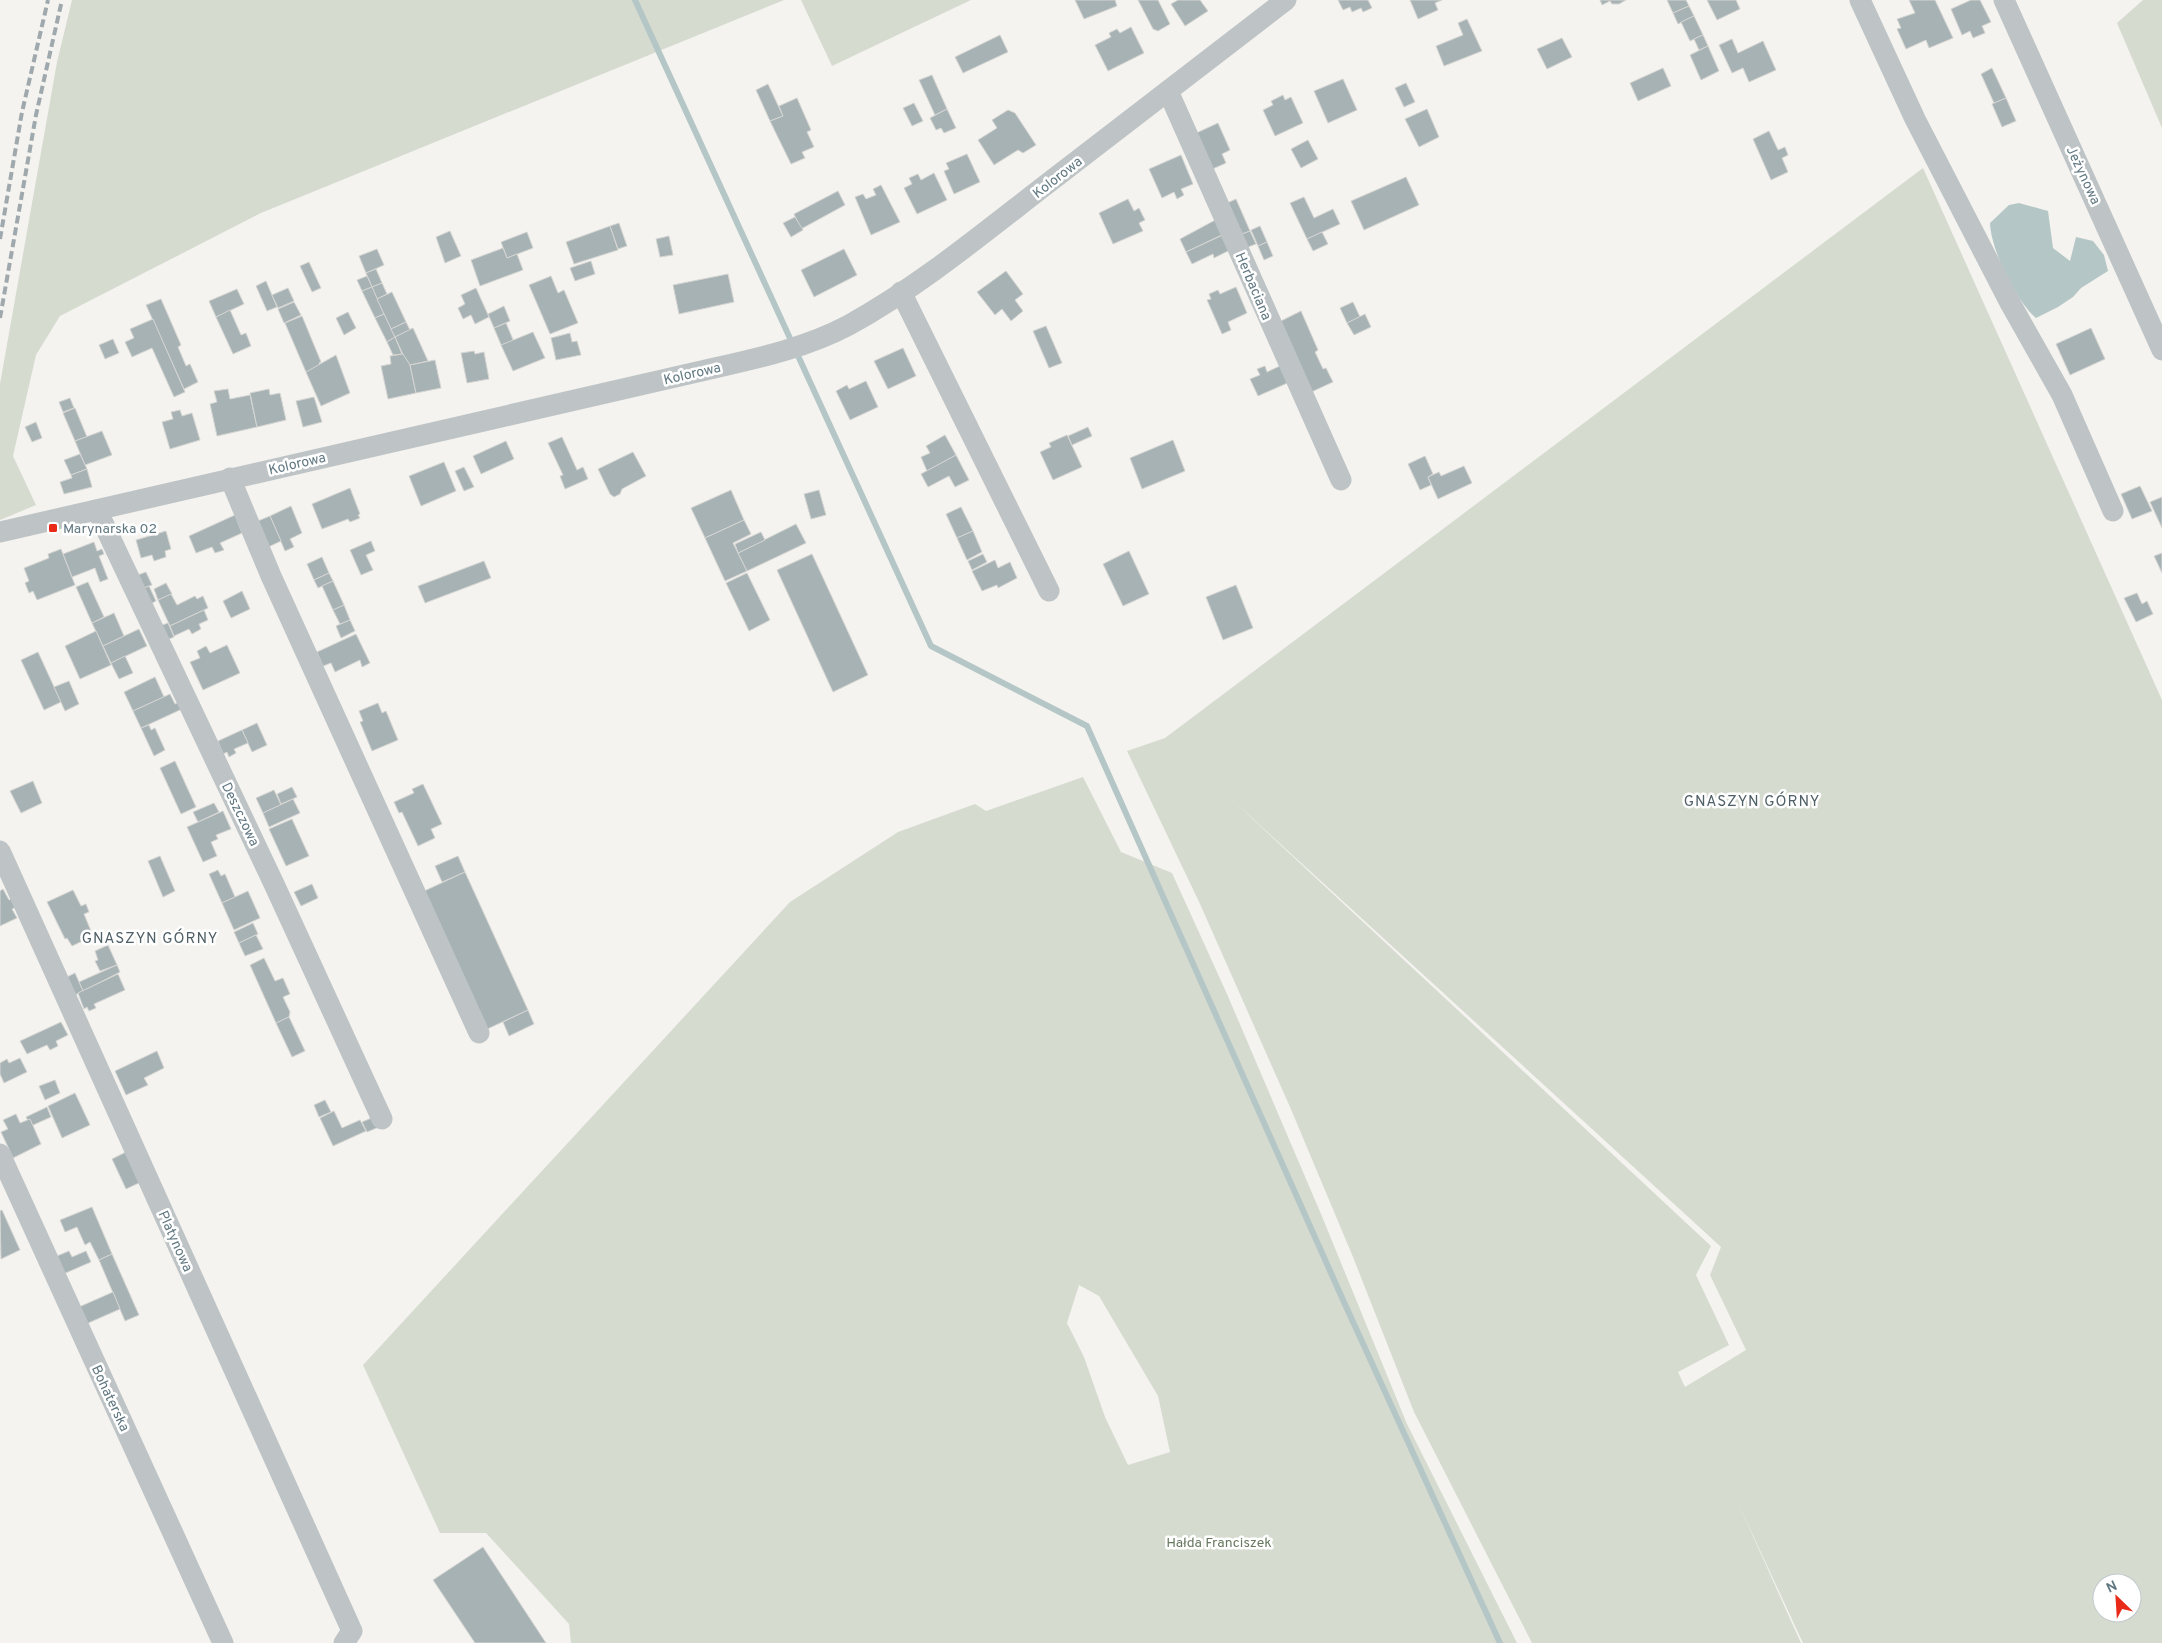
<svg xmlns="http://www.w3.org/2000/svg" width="2162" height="1643" viewBox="0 0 2162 1643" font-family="Overpass,sans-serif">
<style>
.green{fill:#d6dbd0;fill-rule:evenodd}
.water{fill:#b5c6c7}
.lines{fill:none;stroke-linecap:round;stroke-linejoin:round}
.stream{stroke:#b5c6c7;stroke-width:6}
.building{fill:#a7b2b5;stroke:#d5d5d2}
.minor{stroke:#bec4c6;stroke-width:21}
.rail{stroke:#9fa8ac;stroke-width:4;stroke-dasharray:8 4;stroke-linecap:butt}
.poi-dot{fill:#ea2a19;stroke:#fff;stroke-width:2}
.labels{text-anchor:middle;stroke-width:5;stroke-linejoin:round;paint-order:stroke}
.street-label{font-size:14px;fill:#617882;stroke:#fff}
.poi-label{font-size:14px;fill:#617882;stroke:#fff;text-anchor:start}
.park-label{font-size:14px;fill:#697960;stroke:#fff}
.neighbourhood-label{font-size:15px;letter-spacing:1px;fill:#506067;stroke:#fff}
</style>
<rect width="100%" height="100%" fill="#f4f3ef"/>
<!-- green -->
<g class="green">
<path d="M72,0H784L261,213L60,316L36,355L13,456L36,505L0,520V384L57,62Z"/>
<path d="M801,0H971L832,66Z"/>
<path d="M2143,0H2162V128L2117,23Z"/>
<path d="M1923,168L2162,700V1643H1803L1738,1503L1801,1643H1532L1414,1412L1353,1257L1290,1107L1200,904L1127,751L1165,738ZM1228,796L1721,1247L1710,1275L1746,1350L1685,1387L1678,1372L1729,1345L1696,1275L1711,1246ZM2102,1583H2132V1613H2102Z"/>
<path d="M1083,777L1121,852L1172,873L1227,994L1321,1214L1407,1424L1517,1643H571L569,1624L486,1533H440L363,1365L790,902L898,832L975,804L986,811ZM1079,1285L1099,1296L1158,1396L1170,1452L1128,1465L1105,1417L1084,1357L1067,1323Z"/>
</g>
<!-- water -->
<path class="water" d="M2019,203L2048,211L2053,248L2070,261L2076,237L2093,241L2104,255L2108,271L2081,288L2073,297L2058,307L2036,318C2016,301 1991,250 1990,223L2009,205Z"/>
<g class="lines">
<!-- stream -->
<path class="stream" d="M635,0L931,646L1087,726L1343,1300L1500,1643"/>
</g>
<!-- building -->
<g class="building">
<path d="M1075,0H1115L1117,6L1084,19Z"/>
<path d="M1138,0H1158L1170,24L1158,31L1153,29Z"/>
<path d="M1178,0H1200L1208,11L1185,26L1171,4Z"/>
<path d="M1338,0H1368L1372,8L1363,12L1361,8L1352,12L1350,7L1343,10Z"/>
<path d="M1410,0H1442L1435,3L1438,10L1418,19Z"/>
<path d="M1600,0H1626L1619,4H1612L1610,1L1602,5Z"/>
<path d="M1667,0H1686L1689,6L1673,13Z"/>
<path d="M1707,0H1736L1740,9L1717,20Z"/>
<path d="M1909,0H1935L1953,38L1929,48L1926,40L1906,49L1897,29L1901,28L1897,19L1915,13Z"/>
<path d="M1971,0H1980L1991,22L1982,26L1985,33L1973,38L1970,31L1962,35L1951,9Z"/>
<path d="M1689,6L1694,16L1678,24L1673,13Z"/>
<path d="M1694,16L1703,35L1690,41L1681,22Z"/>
<path d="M1467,19L1482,51L1444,66L1436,46L1463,35L1458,23Z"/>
<path d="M1131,27L1144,53L1108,71L1095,45L1111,37L1109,33L1117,29L1120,33Z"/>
<path d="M1000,35L1008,52L963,73L955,57Z"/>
<path d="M1703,35L1708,46L1699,50L1694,39Z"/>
<path d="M1562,38L1572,57L1547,69L1537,49Z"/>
<path d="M1732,39L1738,53L1763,41L1776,70L1749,82L1743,68L1732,73L1719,45Z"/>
<path d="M1708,46L1719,71L1701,80L1690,55Z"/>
<path d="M1663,68L1671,86L1638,101L1630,83Z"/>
<path d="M1992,68L2006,98L1994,103L1981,74Z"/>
<path d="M932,75L947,109L935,115L919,80Z"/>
<path d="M1343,79L1357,110L1328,123L1314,91Z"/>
<path d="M1406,83L1415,102L1404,107L1395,88Z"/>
<path d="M768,84L783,116L770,121L756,90Z"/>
<path d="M1283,95L1285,100L1291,97L1303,123L1275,136L1263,110L1273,105L1271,101Z"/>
<path d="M797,98L811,130L807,132L814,147L802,152L805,158L791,164L770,121L783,116L779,106Z"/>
<path d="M2006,98L2016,121L2002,127L1992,104Z"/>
<path d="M914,103L923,121L912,126L903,108Z"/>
<path d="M947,109L956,128L944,133L941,128L936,130L930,118Z"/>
<path d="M1427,109L1439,137L1419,147L1405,119Z"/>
<path d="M1008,110L1015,113L1036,145L1023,153L1018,150L994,165L978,140L997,128L992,120Z"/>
<path d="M1218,123L1230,150L1222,154L1226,163L1208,171L1192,135Z"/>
<path d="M1769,131L1778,150L1785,147L1788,155L1782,158L1788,172L1771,180L1753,139Z"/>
<path d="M1308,140L1318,159L1301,168L1291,149Z"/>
<path d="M967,154L980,182L954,194L944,171L949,169L946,163Z"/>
<path d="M1181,155L1193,184L1181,189L1184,195L1177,199L1174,192L1162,198L1149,169Z"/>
<path d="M934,173L947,200L917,214L904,188L912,184L909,178L918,174L921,180Z"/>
<path d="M1406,177L1419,205L1364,230L1351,201Z"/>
<path d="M881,185L900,222L871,235L855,197L863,194L866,199L876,195L873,189Z"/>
<path d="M838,191L845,205L801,229L794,214Z"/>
<path d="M1304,197L1314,218L1333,209L1340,224L1307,239L1290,203Z"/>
<path d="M1128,199L1134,211L1139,208L1145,220L1139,223L1143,231L1113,244L1099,213Z"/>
<path d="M1236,199L1250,231L1237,236L1223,205Z"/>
<path d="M795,217L803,230L791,237L783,223Z"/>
<path d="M1219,218L1226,233L1186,252L1180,239Z"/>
<path d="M619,223L627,246L618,249L610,226Z"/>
<path d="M610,226L618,250L574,264L566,242Z"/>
<path d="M1260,226L1267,242L1258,246L1251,230Z"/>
<path d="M450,231L461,256L445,263L436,237Z"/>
<path d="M1250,231L1256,244L1243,249L1237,236Z"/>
<path d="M527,232L533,248L507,258L501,242Z"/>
<path d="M1322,232L1328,244L1313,251L1307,239Z"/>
<path d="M1225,234L1232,249L1214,258L1213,254L1192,264L1186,252Z"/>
<path d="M669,236L673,255L660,257L656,239Z"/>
<path d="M1267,242L1273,256L1264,260L1258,246Z"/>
<path d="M503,248L507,258L517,254L523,270L480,286L471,260Z"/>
<path d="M377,249L384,265L366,273L359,256Z"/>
<path d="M844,249L857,275L814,297L801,270Z"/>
<path d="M591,261L595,274L575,281L570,268Z"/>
<path d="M309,262L321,288L312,292L300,266Z"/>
<path d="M376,269L382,283L372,287L366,273Z"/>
<path d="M1006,271L1023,294L1015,300L1023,311L1011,321L1002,309L995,315L977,292Z"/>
<path d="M728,274L734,302L679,314L673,285Z"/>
<path d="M367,276L372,287L362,291L357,280Z"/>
<path d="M551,276L558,293L564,290L578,323L550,334L529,285Z"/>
<path d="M266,281L277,307L267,311L256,286Z"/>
<path d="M382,283L387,294L377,299L372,287Z"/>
<path d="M372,287L384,314L375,318L362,291Z"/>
<path d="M1236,287L1247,313L1228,322L1231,330L1222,334L1207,300L1211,299L1209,294L1218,290L1220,294Z"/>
<path d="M288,288L294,301L278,308L272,295Z"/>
<path d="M476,288L489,317L475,324L471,315L463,319L458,308L465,304L461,295Z"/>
<path d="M237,289L244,304L216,317L209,301Z"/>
<path d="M392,292L406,322L391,329L377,299Z"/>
<path d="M161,299L181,345L178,347L186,366L190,364L198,382L184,389L146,305Z"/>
<path d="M294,302L301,315L284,323L278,309Z"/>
<path d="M1353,302L1360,317L1347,323L1340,308Z"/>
<path d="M504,306L510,321L494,328L488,314Z"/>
<path d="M230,310L241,335L246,333L251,346L233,354L216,317Z"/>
<path d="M1301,311L1318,350L1315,352L1323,369L1326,368L1333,382L1307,394L1281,321Z"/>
<path d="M348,312L356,328L344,335L336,318Z"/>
<path d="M384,314L395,337L387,342L375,318Z"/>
<path d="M1365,314L1371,327L1354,335L1347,323Z"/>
<path d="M302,316L321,362L319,363L320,366L306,372L285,323Z"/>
<path d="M153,319L185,392L174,397L152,348L132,357L125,342L134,338L130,329Z"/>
<path d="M406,322L410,330L395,337L391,329Z"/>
<path d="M506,323L514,342L502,347L494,328Z"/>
<path d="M1046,326L1062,363L1049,368L1033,331Z"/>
<path d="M413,328L428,361L410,365L406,361L395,337Z"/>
<path d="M2091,328L2105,359L2070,375L2056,344Z"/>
<path d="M533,332L545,358L513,371L501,345Z"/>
<path d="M570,333L572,342L577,341L581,355L556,360L551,338Z"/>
<path d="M395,337L402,354L393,355L387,342Z"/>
<path d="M113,339L119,353L105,359L99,345Z"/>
<path d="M903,348L916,376L888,389L874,361Z"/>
<path d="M474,351L475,354L484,352L489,379L467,383L461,353Z"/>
<path d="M403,354L410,365L416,393L388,399L381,366L391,364L390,356Z"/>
<path d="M336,355L350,393L321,406L306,372Z"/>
<path d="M435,360L441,388L416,393L410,365Z"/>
<path d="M1284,364L1292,381L1258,396L1250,379L1260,375L1257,369L1265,366L1267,372Z"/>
<path d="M866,381L878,407L850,420L836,391L847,385L849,389Z"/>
<path d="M228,389L230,399L250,395L257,427L217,436L210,404L217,402L214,391Z"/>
<path d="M269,389L270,395L280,393L286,420L257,427L250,393Z"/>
<path d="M314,397L322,422L303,427L296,401Z"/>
<path d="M70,398L74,408L63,412L59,402Z"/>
<path d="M75,408L87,437L75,441L63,413Z"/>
<path d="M180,410L182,416L192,413L200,440L170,449L162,422L173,419L171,412Z"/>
<path d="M36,422L42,438L32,442L25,427Z"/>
<path d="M1088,427L1092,436L1072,445L1068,436Z"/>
<path d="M102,431L112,455L85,465L75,441Z"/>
<path d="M945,435L956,455L927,471L921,457L930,453L926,446Z"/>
<path d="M1067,435L1082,467L1053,480L1040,452L1051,447L1049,443Z"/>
<path d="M562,437L577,470L583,467L588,479L565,489L560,476L563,475L548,443Z"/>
<path d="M1173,440L1185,471L1142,489L1130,458Z"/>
<path d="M506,441L514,459L481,474L473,456Z"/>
<path d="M633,452L646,476L622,489L620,494L614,497L610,494L598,469Z"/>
<path d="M80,454L87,469L71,475L64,460Z"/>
<path d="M956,455L969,480L955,487L949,476L928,487L921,474Z"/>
<path d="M1425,456L1433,474L1428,477L1431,485L1420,490L1408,464Z"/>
<path d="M444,462L456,491L421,506L409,476Z"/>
<path d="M1464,466L1472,483L1438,499L1428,477L1439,472L1441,476Z"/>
<path d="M464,467L474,487L464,491L455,471Z"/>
<path d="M87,469L92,487L64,494L60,482L72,478L71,475Z"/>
<path d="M2140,486L2152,511L2132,519L2121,494Z"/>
<path d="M350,488L360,514L358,515L360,518L350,522L348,519L322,529L312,504Z"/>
<path d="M731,490L744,520L705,538L691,508Z"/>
<path d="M819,490L826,515L811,519L804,494Z"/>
<path d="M2162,497V528L2150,502Z"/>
<path d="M291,506L302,533L290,539L294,547L285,551L270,516Z"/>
<path d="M961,507L973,531L957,538L946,514Z"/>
<path d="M235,515L242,533L220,543L224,550L215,553L212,547L196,553L189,536Z"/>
<path d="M270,516L281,541L264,549L253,523Z"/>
<path d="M744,520L751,534L733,543L747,571L725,581L705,538Z"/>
<path d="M796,524L806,543L747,571L738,553Z"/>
<path d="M166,531L171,549L165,551L166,557L154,561L152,555L141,558L136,540Z"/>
<path d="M973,531L982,552L967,560L957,538Z"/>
<path d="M761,532L765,540L738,553L735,544Z"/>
<path d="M371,541L375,551L366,555L373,570L361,575L350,550Z"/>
<path d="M94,542L97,551L102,549L104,554L99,556L108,579L100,582L95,568L72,577L63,554Z"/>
<path d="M61,549L75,585L37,600L33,591L29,593L25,583L29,581L24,568L49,558L48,554Z"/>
<path d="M1129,551L1149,594L1123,606L1103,564Z"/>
<path d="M2162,553V573L2154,556Z"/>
<path d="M812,554L868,675L833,692L777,570Z"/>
<path d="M983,554L987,562L972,570L968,561Z"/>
<path d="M322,557L329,573L314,580L307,564Z"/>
<path d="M995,560L998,568L1010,562L1017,578L998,588L997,585L982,591L972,571Z"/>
<path d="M484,561L491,578L425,603L418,586Z"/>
<path d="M146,572L152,585L141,589L135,576Z"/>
<path d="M329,573L333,581L318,588L314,580Z"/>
<path d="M747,573L770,620L749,631L726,583Z"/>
<path d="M333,581L344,605L333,610L322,586Z"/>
<path d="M88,582L104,617L92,623L76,587Z"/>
<path d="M166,583L172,594L158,600L154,589Z"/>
<path d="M1236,585L1253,628L1223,640L1206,597Z"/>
<path d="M149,586L156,601L148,605L141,589Z"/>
<path d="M242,591L250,609L231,618L223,601Z"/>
<path d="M2137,593L2142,604L2147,601L2153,614L2136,622L2124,598Z"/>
<path d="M171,594L177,605L195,596L197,599L203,596L208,608L170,626L158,600Z"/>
<path d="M344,605L350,620L340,624L333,610Z"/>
<path d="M204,610L208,620L199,624L201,629L192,634L189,629L174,636L170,626Z"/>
<path d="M114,613L124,636L103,646L92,623Z"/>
<path d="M350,620L355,631L341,638L336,626Z"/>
<path d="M168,623L174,637L164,641L157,627Z"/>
<path d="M139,629L147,646L111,663L103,646Z"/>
<path d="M96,631L111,665L80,679L65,646Z"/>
<path d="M356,634L370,663L362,667L360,660L335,672L331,663L323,666L317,652Z"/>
<path d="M227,645L240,673L203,690L190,662L200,658L197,651L206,646L210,653Z"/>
<path d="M38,652L61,702L44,710L21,660Z"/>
<path d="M125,656L133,673L119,679L111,663Z"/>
<path d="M155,677L164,697L133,711L124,692Z"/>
<path d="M69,681L79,704L65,711L54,687Z"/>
<path d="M170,694L175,704L179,702L182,709L141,728L133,711Z"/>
<path d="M378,703L382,713L386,711L398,740L372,751L360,722L363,721L359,711Z"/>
<path d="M257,723L267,745L252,752L242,730Z"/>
<path d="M149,725L151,730L155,728L165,750L154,756L141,728Z"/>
<path d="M242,730L248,743L234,749L236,753L229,757L227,752L223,754L218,741Z"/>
<path d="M175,761L196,807L181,814L160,768Z"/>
<path d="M33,781L42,803L21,813L10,791Z"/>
<path d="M423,784L442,824L431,829L435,838L418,846L402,812L399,813L394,802L414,793L412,789Z"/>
<path d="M292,787L297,797L281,804L277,794Z"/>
<path d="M274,790L281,805L263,813L256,798Z"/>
<path d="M293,799L300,813L269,827L263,813Z"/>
<path d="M214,803L219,812L198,822L193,812Z"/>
<path d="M223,811L231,829L216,835L218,839L211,842L217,856L203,862L187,827Z"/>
<path d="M292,819L309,856L286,866L269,829Z"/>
<path d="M160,856L175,891L163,897L148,861Z"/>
<path d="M458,856L465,872L442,882L435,866Z"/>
<path d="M218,870L221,876L225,874L235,897L222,903L209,874Z"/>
<path d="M465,872L528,1010L483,1031L420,893Z"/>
<path d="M312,884L318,898L301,906L294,892Z"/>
<path d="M3,889L9,900L14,898L18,906L12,909L17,918L0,926V891Z"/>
<path d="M73,890L81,906L86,904L89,912L84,914L93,936L72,946L67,938L65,939L47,902Z"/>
<path d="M248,891L260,918L234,930L222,903Z"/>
<path d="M253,923L258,934L239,943L234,932Z"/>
<path d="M256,935L263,949L245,956L239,943Z"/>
<path d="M108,945L117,965L100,971L95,961L98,960L95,951Z"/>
<path d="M264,958L275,981L283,978L290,994L283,997L290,1012L289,1017L276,1023L250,965Z"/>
<path d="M117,965L120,972L83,991L79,982Z"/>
<path d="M75,973L83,991L73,996L65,978Z"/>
<path d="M118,974L125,990L94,1004L96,1008L89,1011L87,1007L84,1009L78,993Z"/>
<path d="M528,1010L534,1024L509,1036L503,1022Z"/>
<path d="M289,1017L305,1051L292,1057L276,1023Z"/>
<path d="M61,1022L68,1035L56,1041L58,1046L50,1050L47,1045L27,1054L20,1041Z"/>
<path d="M157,1051L164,1068L144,1078L148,1085L126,1095L115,1071Z"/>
<path d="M20,1058L27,1072L4,1083L0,1074V1063L7,1059L9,1063Z"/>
<path d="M55,1080L60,1093L45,1100L39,1086Z"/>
<path d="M75,1093L90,1125L62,1138L48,1106Z"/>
<path d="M325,1100L331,1112L319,1117L314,1105Z"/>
<path d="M47,1107L51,1117L31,1126L26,1117Z"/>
<path d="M334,1111L342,1128L360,1120L366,1131L333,1146L320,1118Z"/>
<path d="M16,1114L20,1123L30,1119L41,1144L13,1158L1,1132L8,1129L3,1120Z"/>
<path d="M374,1117L379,1127L367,1132L362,1122Z"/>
<path d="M128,1151L141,1182L126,1189L112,1159Z"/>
<path d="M92,1207L112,1254L99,1260L90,1242L85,1245L77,1227L65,1232L60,1220Z"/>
<path d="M2,1210L20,1250L1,1259L0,1211Z"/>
<path d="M69,1251L72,1257L86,1251L91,1262L61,1275L57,1256Z"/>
<path d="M112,1254L139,1315L125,1321L99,1260Z"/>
<path d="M113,1292L120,1309L86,1324L79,1307Z"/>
<path d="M483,1547L546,1643H475L433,1580Z"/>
</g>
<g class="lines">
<!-- minor -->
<g class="minor">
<path d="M1860,0L1915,119L2009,301L2062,395L2113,511"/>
<path d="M2004,0L2162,350"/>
<path d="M1168,91L1341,480"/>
<path d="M901,292L1049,591"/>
<path d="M230,478L271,576L479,1033"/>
<path d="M97,510L274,884L382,1119"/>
<path d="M0,532L697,372C749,360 802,350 849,325C918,287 981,235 1043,187C1124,125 1205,62 1286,0"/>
<path d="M0,851L352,1631L344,1643"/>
<path d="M0,1154L223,1643"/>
</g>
<!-- rail -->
<g class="rail">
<path d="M0,239L22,112L48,0"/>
<path d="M0,318L36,115L62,0"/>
</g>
</g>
<!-- markers -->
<rect class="poi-dot" x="48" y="523" width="10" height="10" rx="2.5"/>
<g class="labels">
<!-- street labels -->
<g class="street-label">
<text transform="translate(2084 175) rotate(65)" y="5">Jeżynowa</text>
<text transform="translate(1057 177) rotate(-38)" y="5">Kolorowa</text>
<text transform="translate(1254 286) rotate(67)" y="5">Herbaciana</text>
<text transform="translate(692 373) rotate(-13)" y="5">Kolorowa</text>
<text transform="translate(297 463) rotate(-13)" y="5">Kolorowa</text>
<text transform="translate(241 814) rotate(64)" y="5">Deszczowa</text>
<text transform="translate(176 1241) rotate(66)" y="5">Platynowa</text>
<text transform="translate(111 1398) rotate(65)" y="5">Bohaterska</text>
</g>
<!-- poi labels -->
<g class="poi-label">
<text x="63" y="533">Marynarska 02</text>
</g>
<!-- park labels -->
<g class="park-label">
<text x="1219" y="1547">Hałda Franciszek</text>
</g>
<!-- neighbourhood labels -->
<g class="neighbourhood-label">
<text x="1752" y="806">GNASZYN GÓRNY</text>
<text x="150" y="943">GNASZYN GÓRNY</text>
</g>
</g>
<!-- north arrow -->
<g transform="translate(2117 1598) rotate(335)"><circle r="24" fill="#ffffff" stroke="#c0c9cd"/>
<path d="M0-4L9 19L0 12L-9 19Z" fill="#ea2a19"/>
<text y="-8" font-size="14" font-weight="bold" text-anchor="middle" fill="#617882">N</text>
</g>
</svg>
